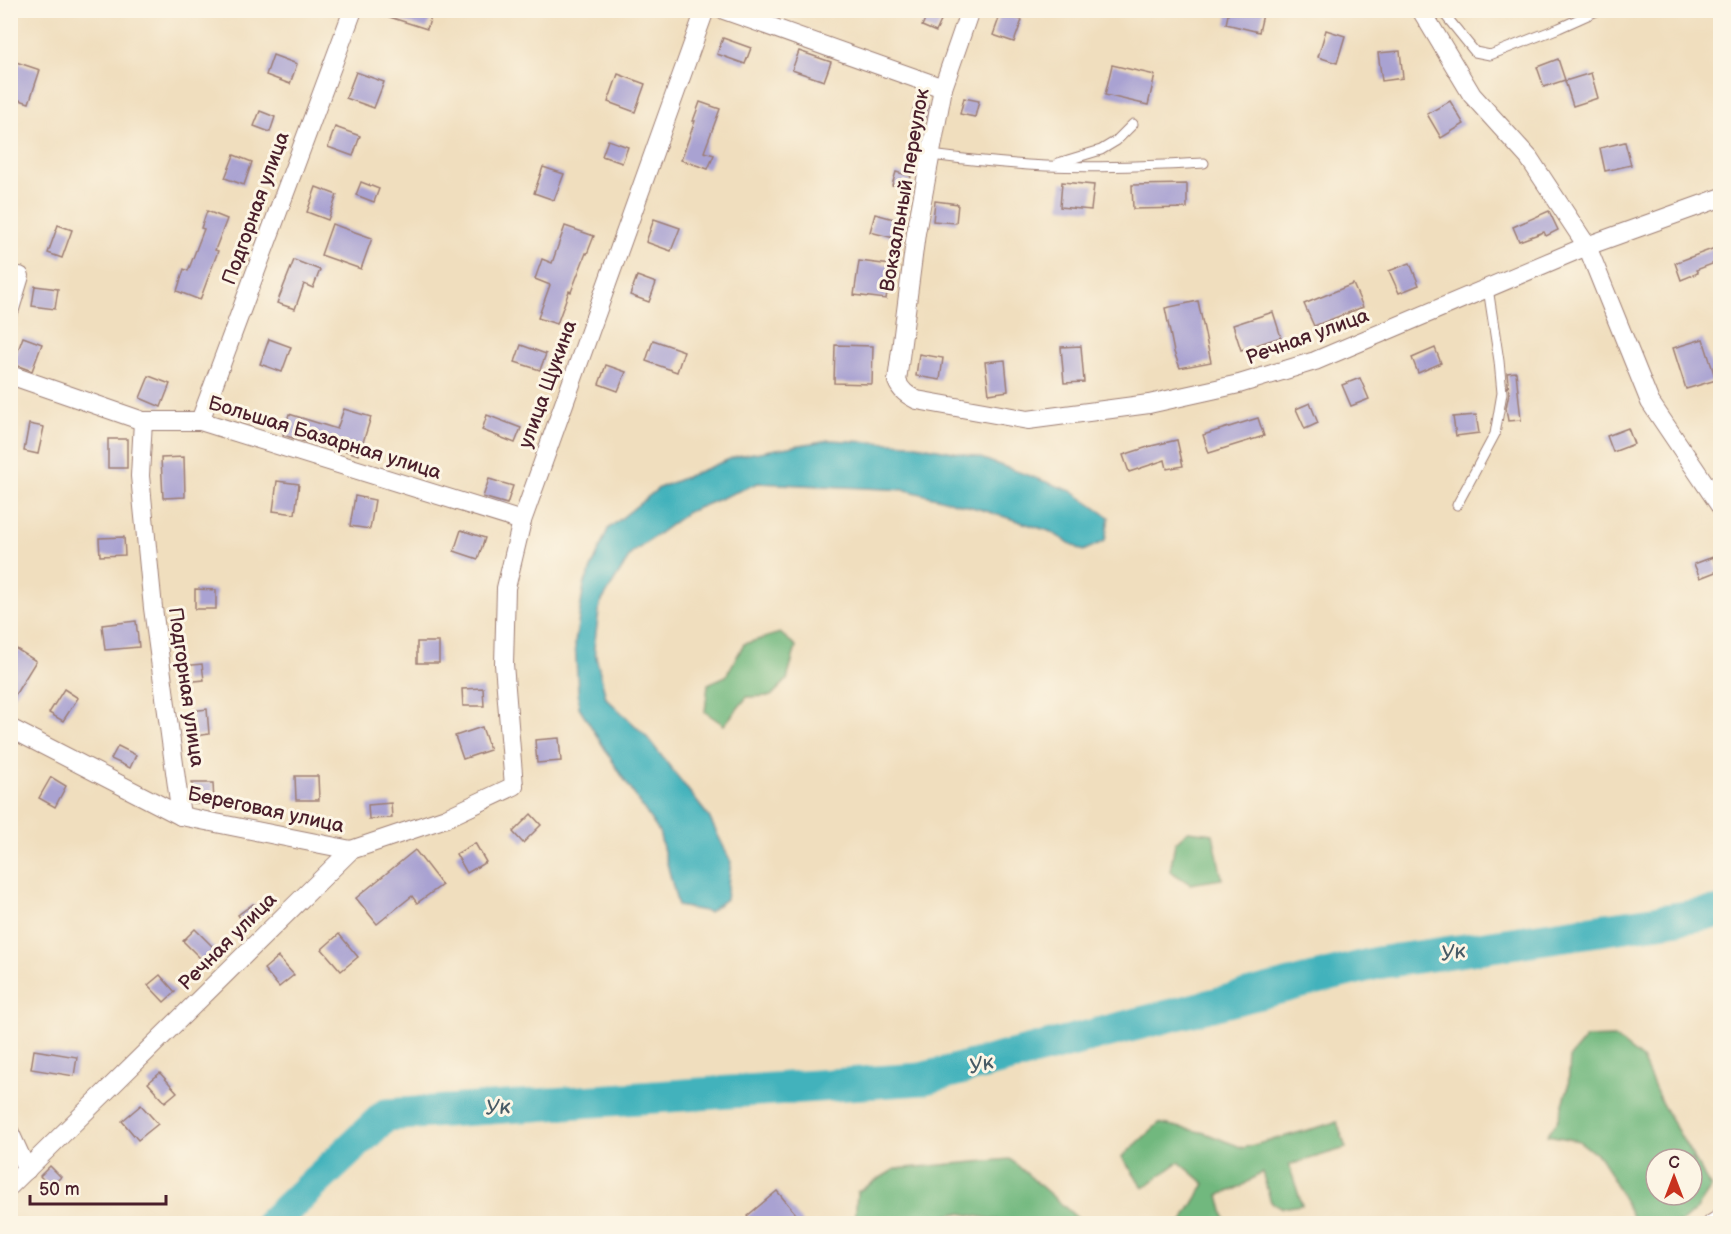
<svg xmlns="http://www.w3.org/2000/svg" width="1731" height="1234" viewBox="0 0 1731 1234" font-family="'Balsamiq Sans',sans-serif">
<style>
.forest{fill:#71b87e;stroke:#5e6c54;stroke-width:1.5;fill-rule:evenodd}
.water{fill:#42b2bc;stroke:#466874;stroke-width:1.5}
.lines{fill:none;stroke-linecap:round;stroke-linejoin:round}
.river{stroke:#42b2bc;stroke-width:33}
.building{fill:#a9a2d2}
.service-casing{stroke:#9d7e74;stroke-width:11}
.minor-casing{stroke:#9d7e74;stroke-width:20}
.service{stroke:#fff;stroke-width:9}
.minor{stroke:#fff;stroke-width:18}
.labels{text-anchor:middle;stroke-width:6;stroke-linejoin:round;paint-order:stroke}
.street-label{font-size:20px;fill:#4a1f2b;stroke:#fcf5e5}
.water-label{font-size:21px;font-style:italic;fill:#475a65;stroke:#fcf5e5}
</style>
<rect width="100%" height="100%" fill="#fcf5e5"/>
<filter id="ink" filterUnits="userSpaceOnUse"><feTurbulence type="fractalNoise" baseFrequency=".0167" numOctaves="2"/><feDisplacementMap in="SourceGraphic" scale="12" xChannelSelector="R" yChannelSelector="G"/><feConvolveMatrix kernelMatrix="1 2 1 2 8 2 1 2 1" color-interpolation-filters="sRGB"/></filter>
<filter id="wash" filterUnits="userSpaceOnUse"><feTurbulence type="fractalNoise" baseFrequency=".008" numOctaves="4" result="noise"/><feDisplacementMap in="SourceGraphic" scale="24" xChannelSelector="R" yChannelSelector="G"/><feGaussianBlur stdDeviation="1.35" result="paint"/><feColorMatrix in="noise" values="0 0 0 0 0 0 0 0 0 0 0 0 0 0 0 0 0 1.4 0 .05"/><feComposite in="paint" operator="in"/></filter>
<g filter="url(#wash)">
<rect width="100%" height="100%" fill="#f0debe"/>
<!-- forest -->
<g class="forest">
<path d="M780,633L796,646L787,680L771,696L747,697L724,725L705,712L708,684L726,676L744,644Z"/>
<path d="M1188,831L1213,834L1222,879L1190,884L1170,871L1175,843Z"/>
<path d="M1614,1037L1642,1059L1662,1104L1711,1188L1697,1209L1681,1223H1630L1633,1218L1602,1159L1579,1141L1547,1135L1558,1120L1568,1088L1570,1057L1586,1038ZM1656,1159H1692V1195H1656Z"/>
<path d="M1337,1122L1346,1148L1289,1165L1302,1205L1281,1208L1271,1202L1262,1172L1239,1188L1219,1195L1226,1223H1181L1205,1184L1179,1162L1143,1188L1122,1157L1159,1123L1205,1133L1243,1148Z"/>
<path d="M1010,1159L1083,1223H1013L959,1213L905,1223H855L857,1192L895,1169Z"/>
</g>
<!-- water -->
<path class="water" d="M829,440L911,444L975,456L1071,491L1109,517L1105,541L1083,551L1049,531L983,510L906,490L758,483L688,512L631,554L600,604L594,648L606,698L646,736L709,817L731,862L726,899L709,912L678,906L659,832L618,770L579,707L575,643L584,585L608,529L659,488L737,456Z"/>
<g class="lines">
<!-- river -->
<path class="river" d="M271,1224L386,1115L921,1079L1377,963L1720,912"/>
</g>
<g id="blocks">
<!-- building -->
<g class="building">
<path d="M380,10H433L427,29L380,14Z"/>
<path d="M929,10H946L936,32L922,26Z"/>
<path d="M1229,10H1264L1259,32L1226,24Z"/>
<path d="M1001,13L1022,20L1014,42L993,35Z"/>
<path d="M1326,30L1345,36L1337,63L1318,57Z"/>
<path d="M723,38L751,48L745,64L717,54Z"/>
<path d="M799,51L831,62L824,81L792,70Z"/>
<path d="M1400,51L1403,78L1382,81L1378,53Z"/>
<path d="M273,55L297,64L290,84L266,75Z"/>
<path d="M1558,59L1565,80L1544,87L1537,67Z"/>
<path d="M10,60L40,70L29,103L10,97Z"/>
<path d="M1112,65L1155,75L1148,105L1105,95Z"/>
<path d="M356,72L384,82L374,108L346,98Z"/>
<path d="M1591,73L1598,98L1573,106L1565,81Z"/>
<path d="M618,74L645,84L635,112L608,102Z"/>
<path d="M964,98L979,101L975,117L960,114Z"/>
<path d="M1450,101L1464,124L1441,138L1427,114Z"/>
<path d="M700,102L720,109L704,152L714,155L708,169L681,160L695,121H693Z"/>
<path d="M915,102L928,106L925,122L911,118Z"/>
<path d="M260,111L275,117L270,132L254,126Z"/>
<path d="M335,127L360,136L353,156L328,147Z"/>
<path d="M608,140L628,147L622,163L602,156Z"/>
<path d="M1625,142L1631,165L1605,171L1600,148Z"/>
<path d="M234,155L252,162L244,185L225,178Z"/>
<path d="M543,167L564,174L554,200L534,193Z"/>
<path d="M896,172L911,176L908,189L892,185Z"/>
<path d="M361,182L379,189L374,202L356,195Z"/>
<path d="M1062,182L1094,185L1091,210L1060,207Z"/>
<path d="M1187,184V208L1133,209L1132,185Z"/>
<path d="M316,187L337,195L328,220L307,212Z"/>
<path d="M935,201L958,204L956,223L933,221Z"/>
<path d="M207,211L227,219L215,250L218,251L200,300L177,291L184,269L188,271L204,229L201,228Z"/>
<path d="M1549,211L1558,230L1546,236L1544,232L1519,241L1513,227Z"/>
<path d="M875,214L898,220L894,238L870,232Z"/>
<path d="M654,219L680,228L671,251L646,242Z"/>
<path d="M332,224L372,238L361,269L321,255Z"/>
<path d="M58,225L72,230L62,258L48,253Z"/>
<path d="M565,226L594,236L587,254L586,253L571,292L569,291L557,324L538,318L550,285L535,279L542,259L552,263Z"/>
<path d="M1720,246V261L1696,270L1698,273L1681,280L1675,263Z"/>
<path d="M294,260L320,270L313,288L304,284L295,309L277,303Z"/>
<path d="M859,261L891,265L886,299L854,295Z"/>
<path d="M1410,263L1419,285L1399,293L1389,271Z"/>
<path d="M637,276L656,283L649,302L630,295Z"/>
<path d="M1353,284L1363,307L1314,326L1304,304Z"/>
<path d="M35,286L58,289L55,309L32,306Z"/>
<path d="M1198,301L1211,362L1180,368L1174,352L1165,308Z"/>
<path d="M1273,312L1281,337L1241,350L1233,325Z"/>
<path d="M23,337L42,344L32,371L13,364Z"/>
<path d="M269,339L291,347L282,372L260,364Z"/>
<path d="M1703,339L1716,380L1686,389L1673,348Z"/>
<path d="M653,340L684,351L677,372L646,361Z"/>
<path d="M521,345L546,354L540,370L515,362Z"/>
<path d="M835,345L873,346L872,384L834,383Z"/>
<path d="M1081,346L1084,382L1064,383L1061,347Z"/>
<path d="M1435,348L1441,363L1418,373L1412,358Z"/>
<path d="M919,354L943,358L940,380L916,376Z"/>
<path d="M1005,360L1008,391L989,394L985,362Z"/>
<path d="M606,365L626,372L618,391L599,384Z"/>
<path d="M1516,372L1521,420L1508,421L1506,408L1509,393L1507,373Z"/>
<path d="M149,376L170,384L161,407L140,398Z"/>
<path d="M1360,378L1369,399L1351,406L1342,385Z"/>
<path d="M1310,403L1318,423L1305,429L1296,409Z"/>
<path d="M344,409L371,417L359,455L307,439L306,442L283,435L289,414L337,429Z"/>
<path d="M487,415L521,428L515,443L482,430Z"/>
<path d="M1476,415L1479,433L1456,436L1453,417Z"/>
<path d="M1258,418L1264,436L1209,453L1203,435Z"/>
<path d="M29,424L44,427L38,454L24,451Z"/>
<path d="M1628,428L1634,444L1613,452L1607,436Z"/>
<rect x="108" y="439" width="19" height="29"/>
<path d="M1177,440L1183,466L1167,469L1165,460L1129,472L1123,455L1151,446Z"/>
<path d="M184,457L185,497L163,498L161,458Z"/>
<path d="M489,479L513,486L507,504L483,497Z"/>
<path d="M277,481L299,484L295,514L273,511Z"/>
<path d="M355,496L375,500L370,529L350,526Z"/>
<path d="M461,530L485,538L478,559L454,551Z"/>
<path d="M124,537L125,555L100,556L99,538Z"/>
<path d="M1713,557L1718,571L1700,578L1694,564Z"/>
<path d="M195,589L216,590V609H195Z"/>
<path d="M136,621L139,647L105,650L102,625Z"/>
<rect x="417" y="642" width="22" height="21"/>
<path d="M10,645L36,661L10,703Z"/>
<path d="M202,664L204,680L185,682L183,666Z"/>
<path d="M483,688L484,706H463L462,689Z"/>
<path d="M64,689L78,698L63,721L49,713Z"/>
<path d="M207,709L209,734L195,736L192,711Z"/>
<path d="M482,727L490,750L463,759L455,736Z"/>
<path d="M559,738L561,761L537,763L535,740Z"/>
<path d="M118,746L136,755L130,768L111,759Z"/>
<path d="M295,776H318L319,800H296Z"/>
<path d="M51,777L66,786L55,807L39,798Z"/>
<path d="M192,783H213L214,803H193Z"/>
<path d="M391,803L392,818L369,819L368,805Z"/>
<path d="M531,814L541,825L523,843L513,832Z"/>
<path d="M475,843L486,862L467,873L456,854Z"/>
<path d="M415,850L442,885L417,903L412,896L377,924L356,898Z"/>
<path d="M253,904L262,916L247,927L238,915Z"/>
<path d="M195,929L217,951L205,963L183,941Z"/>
<path d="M339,934L358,957L341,971L322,949Z"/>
<path d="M278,957L294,975L279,987L264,969Z"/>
<path d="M160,975L175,992L164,1002L148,985Z"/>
<path d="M34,1050L77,1057L74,1076L31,1069Z"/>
<path d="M160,1073L177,1092L165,1102L148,1083Z"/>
<path d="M141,1105L158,1124L138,1140L122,1121Z"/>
<path d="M50,1166L61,1177L50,1187L40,1176Z"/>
<path d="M777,1191L804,1224H754L747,1216Z"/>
</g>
</g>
</g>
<g filter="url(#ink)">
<use href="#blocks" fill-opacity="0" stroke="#9d7e74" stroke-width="1.5"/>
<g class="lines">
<!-- service casing -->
<g class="service-casing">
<g id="service">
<path d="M1441,10L1475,52L1490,55L1559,28L1599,10"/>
<path d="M931,155C969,160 1008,164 1046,166C1099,168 1151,166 1204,163"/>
<path d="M1058,163L1101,150L1116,141L1133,124"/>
<path d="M1457,505L1495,434L1502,393L1499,361L1488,288"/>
</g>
</g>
<!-- minor casing -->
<g class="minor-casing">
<g id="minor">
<path d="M724,10L943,88"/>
<path d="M970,10L943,88L916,233L897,381C901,391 907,395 917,400L1028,420L1149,404L1239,384L1315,361L1587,246L1720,198"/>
<path d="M1421,10L1472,95L1529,158L1587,246L1650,402L1720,506"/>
<path d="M10,309L20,276"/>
<path d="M10,375L143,421H200L522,521"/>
<path d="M143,421L140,476L153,608L181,816"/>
<path d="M200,421L353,10"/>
<path d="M10,728L181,816L351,850"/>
<path d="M10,1133L27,1170"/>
<path d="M10,1186L351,850L446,818L514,786L504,664L506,588L522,521L705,10"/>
<path d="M1712,1224L1720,1219"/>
</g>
</g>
<!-- service -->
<use href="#service" class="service"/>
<!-- minor -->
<use href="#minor" class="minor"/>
</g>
</g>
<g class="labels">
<!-- street labels -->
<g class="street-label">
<text transform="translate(904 190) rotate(-80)" y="7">Вокзальный переулок</text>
<text transform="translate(255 208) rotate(-70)" y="7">Подгорная улица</text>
<text transform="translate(1307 336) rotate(-20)" y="7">Речная улица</text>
<text transform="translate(547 384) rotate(-70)" y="7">улица Щукина</text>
<text transform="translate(325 437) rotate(17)" y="7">Большая Базарная улица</text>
<text transform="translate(187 687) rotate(82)" y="7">Подгорная улица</text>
<text transform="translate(266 809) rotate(12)" y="7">Береговая улица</text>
<text transform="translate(227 941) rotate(-45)" y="7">Речная улица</text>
</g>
<!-- water labels -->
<g class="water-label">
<text transform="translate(1453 952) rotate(-8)" y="7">Ук</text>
<text transform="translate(981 1064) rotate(-14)" y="7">Ук</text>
<text transform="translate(498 1107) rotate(-4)" y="7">Ук</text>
</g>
</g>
<!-- margin -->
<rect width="1731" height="1234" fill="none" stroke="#fcf5e5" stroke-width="36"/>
<!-- north arrow -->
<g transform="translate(1674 1177)"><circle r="28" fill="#fcf5e5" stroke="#b59f9b" stroke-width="1.5"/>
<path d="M0-4.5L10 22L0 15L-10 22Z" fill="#c8321e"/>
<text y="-9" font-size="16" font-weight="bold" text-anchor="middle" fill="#4a1f2b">С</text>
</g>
<!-- scale -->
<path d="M30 1195v9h136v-9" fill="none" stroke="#4a1f2b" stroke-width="3"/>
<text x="39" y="1195" font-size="18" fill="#4a1f2b" stroke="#fcf5e5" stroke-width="4.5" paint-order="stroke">50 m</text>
</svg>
